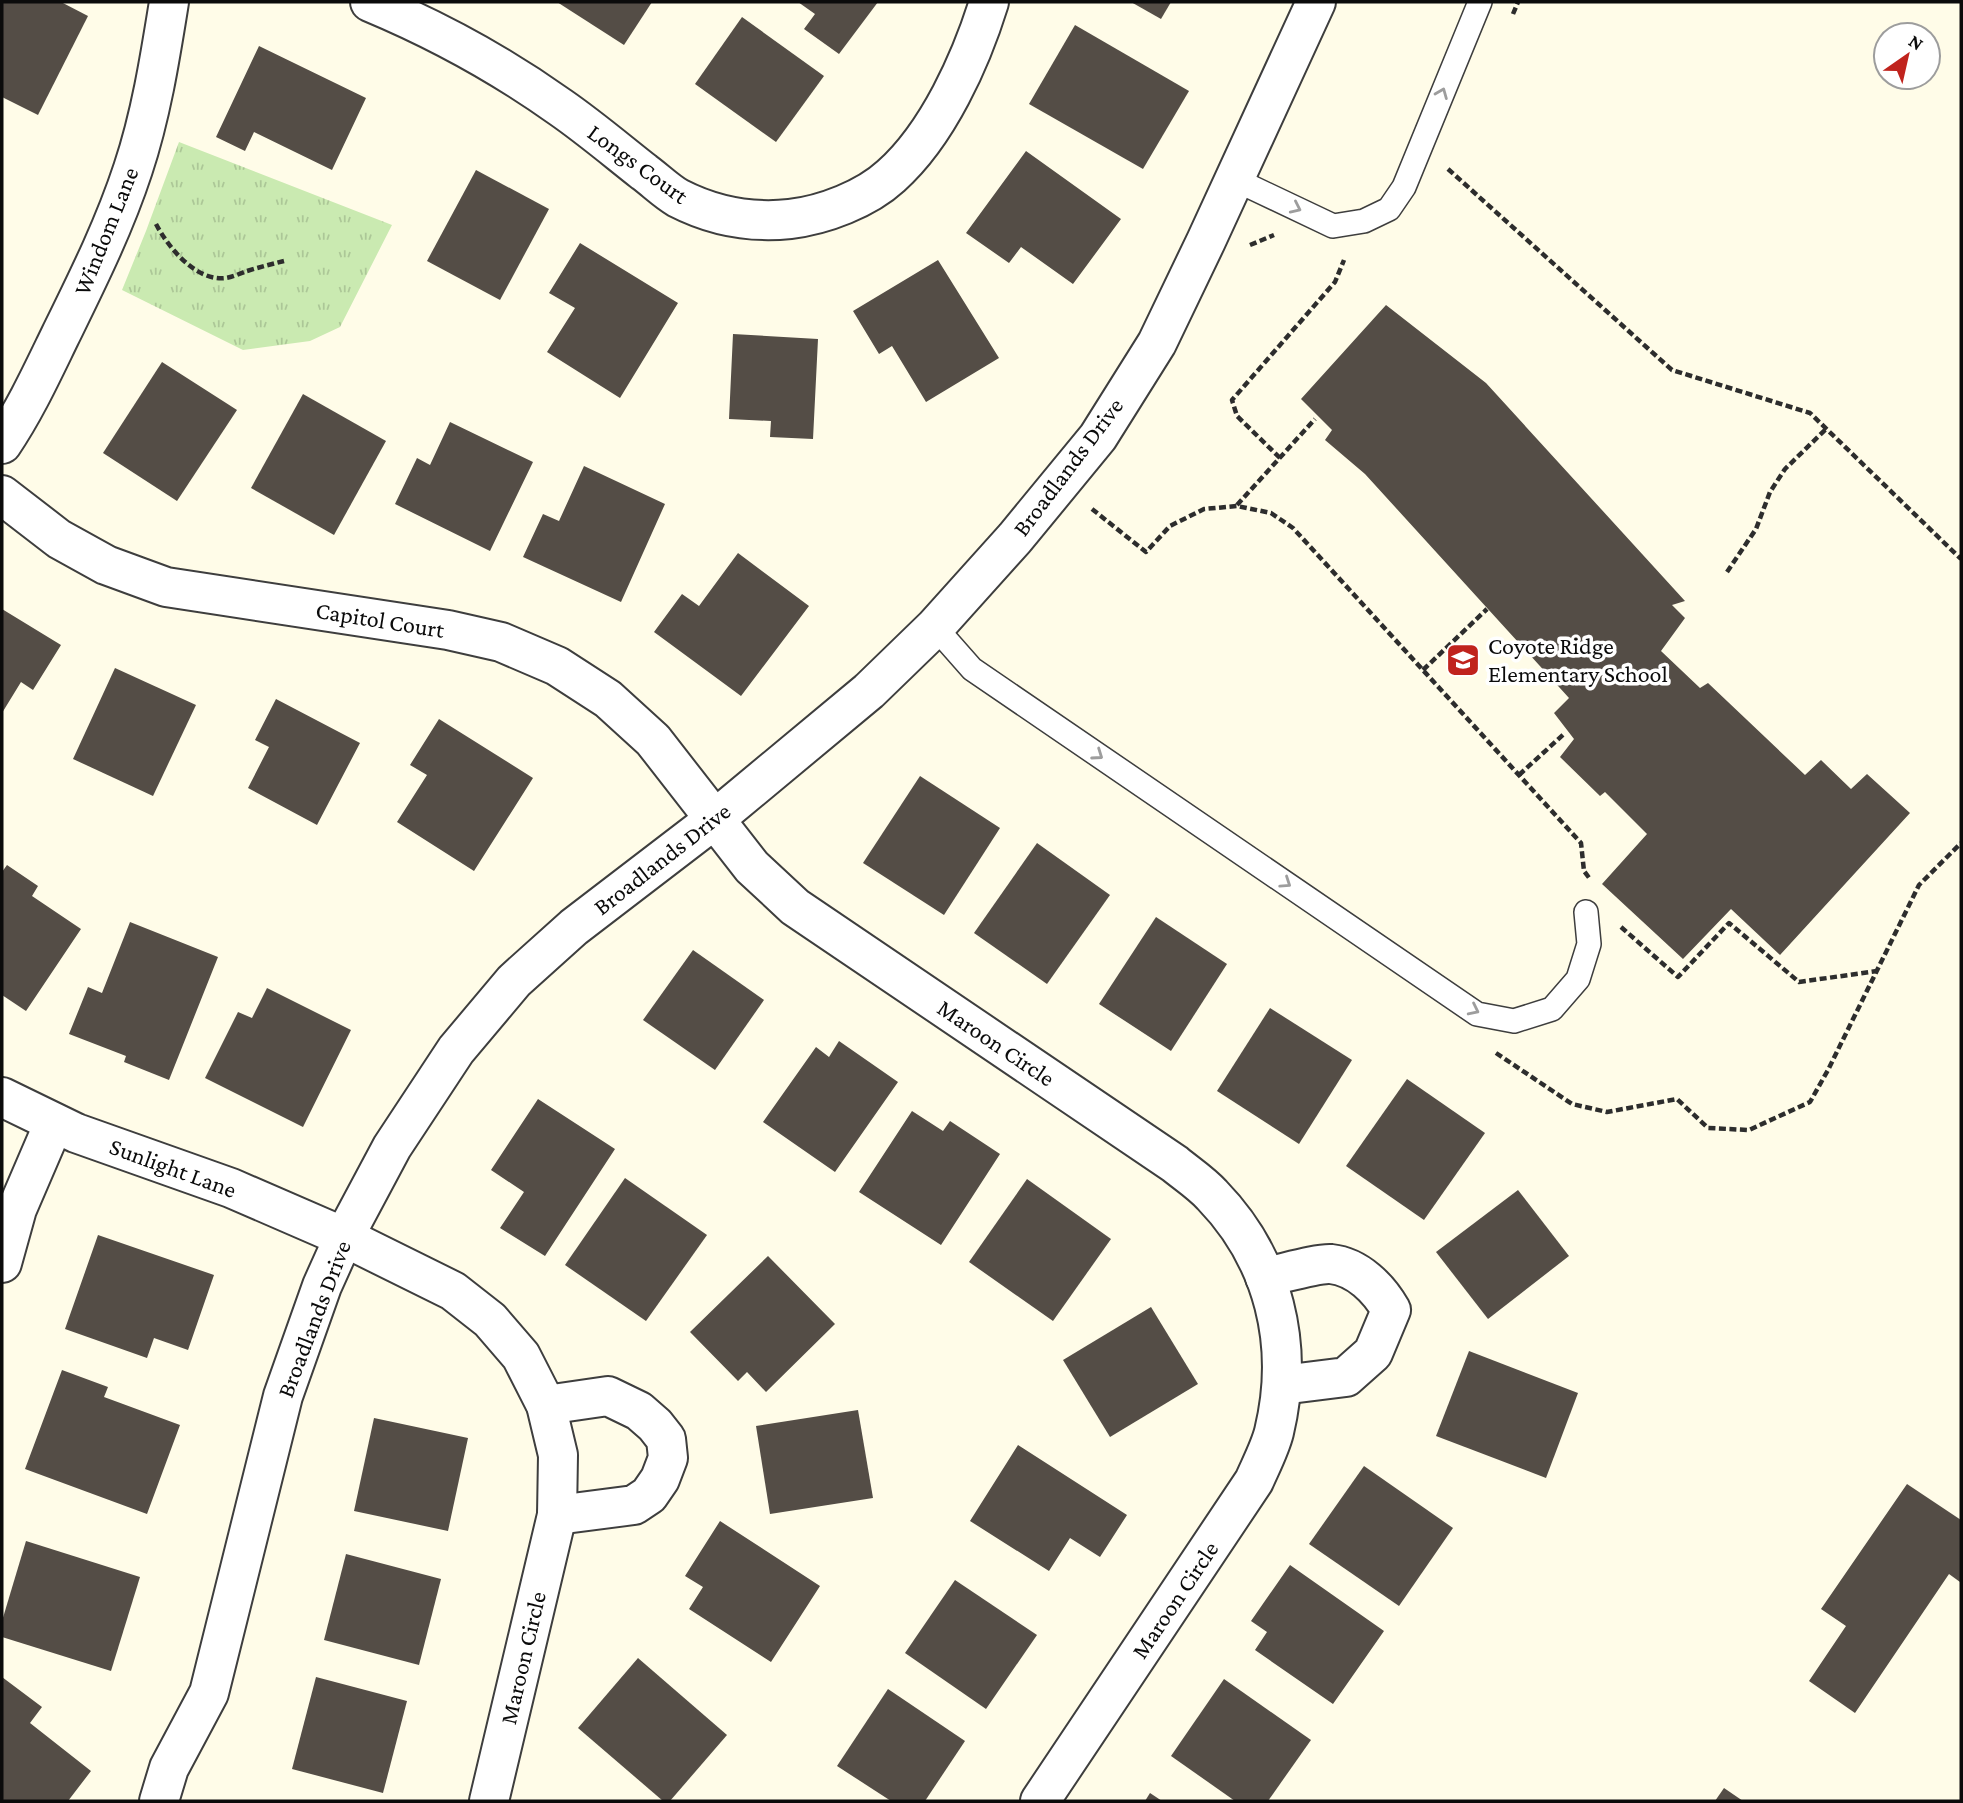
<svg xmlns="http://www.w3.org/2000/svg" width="1963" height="1803" viewBox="0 0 1963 1803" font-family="'Crimson Pro',serif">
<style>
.grass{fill:url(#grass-tufts)}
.building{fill:#544d46}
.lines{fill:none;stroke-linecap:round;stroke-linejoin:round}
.service-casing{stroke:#3e3e3e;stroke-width:26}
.minor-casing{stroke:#3e3e3e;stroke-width:42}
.path{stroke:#2d2d2d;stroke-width:4.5;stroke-dasharray:7 3.5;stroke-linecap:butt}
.service{stroke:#fff;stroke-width:23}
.minor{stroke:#fff;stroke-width:38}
.oneway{stroke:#9d9d9d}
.labels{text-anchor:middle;stroke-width:7;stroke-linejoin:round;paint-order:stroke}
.street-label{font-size:24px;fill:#0b0b0b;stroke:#fff}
.poi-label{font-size:24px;fill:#0b0b0b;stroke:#fff;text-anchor:start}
</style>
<defs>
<pattern id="grass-tufts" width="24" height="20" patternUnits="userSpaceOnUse" patternTransform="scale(1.75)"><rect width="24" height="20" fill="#caeab1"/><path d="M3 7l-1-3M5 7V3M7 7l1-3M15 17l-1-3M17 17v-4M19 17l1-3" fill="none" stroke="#acc797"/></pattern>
</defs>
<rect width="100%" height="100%" fill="#fffce8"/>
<!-- grass -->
<path class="grass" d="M179,142L392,225L340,327L310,341L243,350L122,290L146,231Z"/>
<!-- building -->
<g class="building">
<path d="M2,2H61L88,16L38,115L2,97Z"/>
<path d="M557,2H652L624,45Z"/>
<path d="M798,2H878L839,54L804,29L815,14Z"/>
<path d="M1131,2H1171L1161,19Z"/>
<path d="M742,17L824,76L776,142L695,84Z"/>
<path d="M1075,25L1189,91L1143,169L1029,104Z"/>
<path d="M259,46L366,98L332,170L254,132L245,151L216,137Z"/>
<path d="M1026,151L1121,219L1073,284L1021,247L1009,263L966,233Z"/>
<path d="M476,170L549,209L500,300L427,261Z"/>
<path d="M580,243L678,303L620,398L547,352L575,308L549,293Z"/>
<path d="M938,260L999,358L926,402L892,346L879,354L853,311Z"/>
<path d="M1386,305L1486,383L1685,601L1672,605L1685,618L1661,651L1700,688L1708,683L1805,775L1821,760L1851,789L1867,774L1910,813L1780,955L1731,909L1683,959L1602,884L1647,834L1605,792L1600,796L1560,757L1574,739L1554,713L1569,698L1365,474L1325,440L1332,430L1301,399Z"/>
<path d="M733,334L818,339L813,439L770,437L771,421L729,419Z"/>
<path d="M162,362L237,410L177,501L103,453Z"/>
<path d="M303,394L386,441L334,535L251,488Z"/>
<path d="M450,422L533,462L490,551L395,504L417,458L430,465Z"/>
<path d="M584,466L665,504L621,602L523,557L543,514L559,521Z"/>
<path d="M738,553L809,606L741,696L654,632L682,594L699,606Z"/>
<path d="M2,609L61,645L33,690L21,682L2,713Z"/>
<path d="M115,668L196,705L153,796L73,759Z"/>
<path d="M276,699L360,743L317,825L248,788L269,747L255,740Z"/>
<path d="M439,719L533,778L474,871L397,822L427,775L410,765Z"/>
<path d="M920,776L1000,828L944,915L863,863Z"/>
<path d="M1037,843L1110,895L1047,984L974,933Z"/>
<path d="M7,865L38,886L32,896L81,929L26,1011L2,995V872Z"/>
<path d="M1156,917L1227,964L1171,1051L1099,1004Z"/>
<path d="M130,922L218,957L169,1080L124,1062L126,1056L69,1034L88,987L102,993Z"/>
<path d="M693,950L764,1000L715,1070L643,1020Z"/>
<path d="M267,988L351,1030L303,1127L205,1078L238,1012L252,1018Z"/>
<path d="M1270,1008L1352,1060L1299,1144L1217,1091Z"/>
<path d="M839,1041L898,1082L835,1172L763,1122L816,1047L829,1057Z"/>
<path d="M1407,1079L1485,1133L1424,1220L1346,1166Z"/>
<path d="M538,1099L615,1149L545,1256L500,1228L524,1192L491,1170Z"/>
<path d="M912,1111L943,1131L950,1121L1000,1154L941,1245L859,1192Z"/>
<path d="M625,1178L707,1235L646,1321L565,1265Z"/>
<path d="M1027,1179L1111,1239L1053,1321L969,1262Z"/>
<path d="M1518,1190L1569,1256L1488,1319L1436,1252Z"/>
<path d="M98,1235L214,1275L188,1350L154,1338L147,1358L65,1329Z"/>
<path d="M768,1256L835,1324L766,1392L747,1372L738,1381L690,1332Z"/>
<path d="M1151,1307L1198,1384L1110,1437L1063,1360Z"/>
<path d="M1469,1351L1578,1393L1546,1478L1436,1436Z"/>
<path d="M62,1370L108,1387L104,1397L180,1425L147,1514L25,1469Z"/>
<path d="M858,1410L873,1498L770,1514L756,1426Z"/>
<path d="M374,1418L468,1438L448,1531L354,1511Z"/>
<path d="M1018,1445L1127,1515L1100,1557L1070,1538L1049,1571L970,1521Z"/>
<path d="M1364,1466L1453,1528L1399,1606L1309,1544Z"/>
<path d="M1907,1484L1961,1520V1580L1960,1582L1949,1574L1855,1713L1809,1681L1846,1626L1821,1609Z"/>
<path d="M720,1521L820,1586L771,1662L689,1609L703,1587L685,1576Z"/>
<path d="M26,1541L140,1577L111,1671L2,1637V1621Z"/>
<path d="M346,1554L441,1579L419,1665L324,1640Z"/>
<path d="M1290,1565L1384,1631L1333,1704L1255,1650L1267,1632L1251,1621Z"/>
<path d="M955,1580L1037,1635L986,1709L905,1653Z"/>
<path d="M638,1658L727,1735L670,1801H663L578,1728Z"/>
<path d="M2,1677L42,1707L30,1723L91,1771L68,1801H2Z"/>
<path d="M316,1677L407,1701L383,1793L292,1769Z"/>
<path d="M1224,1679L1311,1740L1268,1801H1235L1171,1756Z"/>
<path d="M888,1689L965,1741L925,1801H891L837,1766Z"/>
<path d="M1724,1788L1743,1801H1715Z"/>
<path d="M1150,1793L1162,1801H1145Z"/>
</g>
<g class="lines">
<!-- service casing -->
<g class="service-casing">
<g id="service">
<path d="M1234,179L1333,226L1364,221L1389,209L1404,187L1480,2"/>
<path d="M935,627L972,669L1477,1014L1514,1021L1552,1009L1578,979L1589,944L1586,912"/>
</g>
</g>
<!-- minor casing -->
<g class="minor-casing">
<g id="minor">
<path d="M370,2C437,30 501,65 560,107C589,127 616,150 644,172C655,180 666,191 678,198C713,216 752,223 790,219C824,215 866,199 891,176C938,134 971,60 989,2"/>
<path d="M2,444C25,410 42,373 60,336C87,281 114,227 133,169C151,115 160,58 169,2"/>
<path d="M2,495L59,539L106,565L166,587L448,630L501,642L557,666L608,699L653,740L752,867L795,907L1175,1164C1187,1174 1201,1183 1212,1195C1274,1259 1295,1345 1274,1432C1270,1448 1261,1465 1254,1481L1040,1801"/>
<path d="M2,1097L76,1133L231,1188L344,1237L453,1291L490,1320L521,1356L546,1405L558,1455L557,1515L489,1801"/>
<path d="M2,1263L17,1209L54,1123"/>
<path d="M1265,1277C1281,1274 1318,1263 1331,1264C1358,1267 1379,1289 1391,1310L1373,1353L1346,1377L1282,1385"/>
<path d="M546,1405L608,1396L639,1411L655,1425L666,1439L668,1458L660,1479L649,1495L634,1505L557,1515"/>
<path d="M159,1801L169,1768L209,1693L283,1396L322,1286L344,1237L392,1147L456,1050L514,981L574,927L715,819L869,691L935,627L1015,538L1098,437L1157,343L1206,241L1316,2"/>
</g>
</g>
<!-- path -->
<g class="path">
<path d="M1513,14L1518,2"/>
<path d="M1448,169L1672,370L1810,413L1961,559"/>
<path d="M156,224C168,247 196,282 226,278C233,277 241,273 247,271C260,267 272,264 284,261"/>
<path d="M1250,245L1274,235"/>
<path d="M1280,458L1237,416L1232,400L1335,282L1344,260"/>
<path d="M1237,505L1315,419"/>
<path d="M1092,509L1146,552L1170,526L1204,509L1237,506L1271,513L1293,528L1581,843L1584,871L1590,879"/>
<path d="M1727,572L1756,529L1770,492L1785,469L1826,429"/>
<path d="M1423,670L1487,609"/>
<path d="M1519,775L1565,733"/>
<path d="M1621,927L1678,977L1729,923L1799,982L1877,971"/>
<path d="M1496,1053L1572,1104L1607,1112L1677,1099L1708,1128L1749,1130L1810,1102L1828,1070L1919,885L1961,843"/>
</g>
<!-- service -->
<use href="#service" class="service"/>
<!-- minor -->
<use href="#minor" class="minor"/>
</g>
<!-- one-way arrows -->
<defs><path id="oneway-chevron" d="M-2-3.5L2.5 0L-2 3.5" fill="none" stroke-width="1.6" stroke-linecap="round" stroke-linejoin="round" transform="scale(1.75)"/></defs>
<g class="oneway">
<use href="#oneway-chevron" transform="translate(1442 93) rotate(-68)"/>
<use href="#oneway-chevron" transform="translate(1296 208) rotate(25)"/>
<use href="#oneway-chevron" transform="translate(1098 755) rotate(35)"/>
<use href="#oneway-chevron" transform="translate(1286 883) rotate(34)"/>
<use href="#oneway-chevron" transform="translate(1474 1010) rotate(26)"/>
</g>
<!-- icons -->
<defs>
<g id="school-square" transform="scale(1.75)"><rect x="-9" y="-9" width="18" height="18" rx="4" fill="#c0231d" stroke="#fff"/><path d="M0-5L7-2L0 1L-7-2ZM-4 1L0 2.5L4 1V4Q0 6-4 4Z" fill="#fff"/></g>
</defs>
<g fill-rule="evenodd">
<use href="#school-square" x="1463" y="660"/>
</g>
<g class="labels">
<!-- street labels -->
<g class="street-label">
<text transform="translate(638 164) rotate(36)" y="8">Longs Court</text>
<text transform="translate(106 231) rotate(-68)" y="8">Windom Lane</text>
<text transform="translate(1068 467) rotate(-53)" y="8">Broadlands Drive</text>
<text transform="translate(380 620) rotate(9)" y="8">Capitol Court</text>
<text transform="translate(662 859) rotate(-38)" y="8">Broadlands Drive</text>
<text transform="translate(996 1043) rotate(34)" y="8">Maroon Circle</text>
<text transform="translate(173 1168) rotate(20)" y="8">Sunlight Lane</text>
<text transform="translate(314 1319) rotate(-69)" y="8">Broadlands Drive</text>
<text transform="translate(1175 1600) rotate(-56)" y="8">Maroon Circle</text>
<text transform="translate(523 1658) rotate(-77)" y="8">Maroon Circle</text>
</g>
<!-- poi labels -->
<g class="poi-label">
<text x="1488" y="654">Coyote Ridge<tspan x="1488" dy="28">Elementary School</tspan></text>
</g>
</g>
<!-- border -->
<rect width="1963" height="1803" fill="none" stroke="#0b0b0b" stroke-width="7"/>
<!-- north arrow -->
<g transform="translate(1907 56) rotate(34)"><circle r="33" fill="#ffffff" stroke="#9d9d9d" stroke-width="2"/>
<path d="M0-5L12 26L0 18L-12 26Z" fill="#c0231d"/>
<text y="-10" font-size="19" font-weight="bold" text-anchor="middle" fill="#0b0b0b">N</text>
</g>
</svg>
